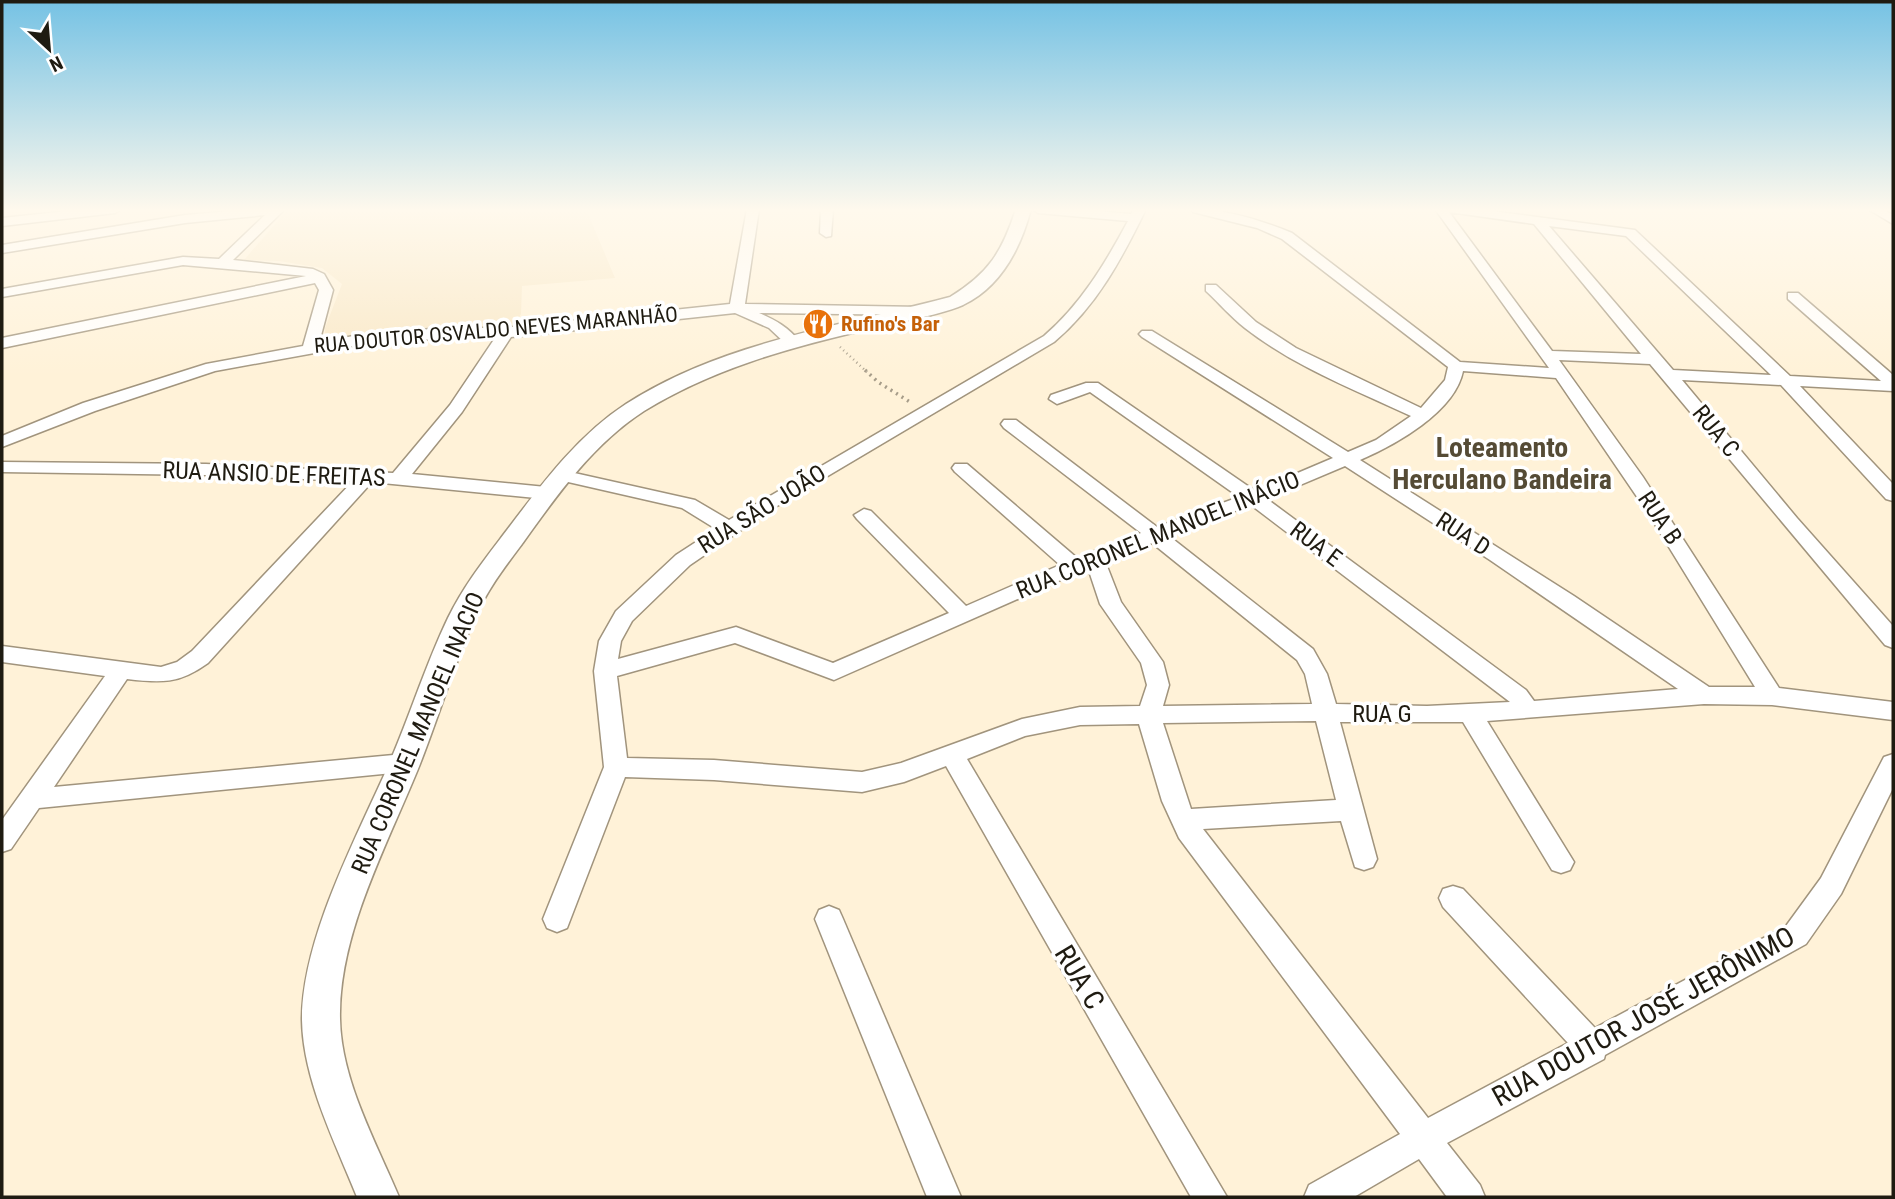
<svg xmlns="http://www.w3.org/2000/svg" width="1895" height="1199" viewBox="0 0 1895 1199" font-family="'Roboto Condensed',sans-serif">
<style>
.built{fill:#f9e8c7}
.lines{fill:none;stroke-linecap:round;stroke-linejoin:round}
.minor-casing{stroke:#a1947d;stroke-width:3}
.tertiary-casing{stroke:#a1947d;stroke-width:3}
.path-far1{stroke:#a69c89;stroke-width:2.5;stroke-dasharray:1 3.5;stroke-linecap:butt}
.path{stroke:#a69c89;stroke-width:3.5;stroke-dasharray:2 4.5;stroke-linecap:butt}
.minor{fill:#fff;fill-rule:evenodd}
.tertiary{fill:#fff;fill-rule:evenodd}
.labels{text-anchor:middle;stroke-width:7;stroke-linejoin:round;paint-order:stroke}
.far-food-label{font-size:21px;font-weight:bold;fill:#c56008;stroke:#fff;text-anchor:start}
.far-street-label{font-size:21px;fill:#1f1b11;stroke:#fff}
.street-label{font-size:24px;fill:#1f1b11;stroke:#fff}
.quarter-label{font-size:28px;font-weight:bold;fill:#554b35;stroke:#fff}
.near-street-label{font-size:28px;fill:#1f1b11;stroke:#fff}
</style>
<rect width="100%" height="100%" fill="#fff2d8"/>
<!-- built -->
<path class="built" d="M288,209H586L615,278L522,286L521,314L514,327L387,333L325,341V328L342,284L322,268L279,261L244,260Z"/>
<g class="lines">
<!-- minor casing -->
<g class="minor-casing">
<g id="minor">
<path d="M86,209H121L115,213L2,226V218Z"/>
<path d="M254,209H285L233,260L313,269L324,274L333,290L319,343L353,336L442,328H503L730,304L747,209H759L745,304L922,307L929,311L922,315L759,313C775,320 788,327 799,341L796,344H786L769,328L735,313L511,337L462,412L412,474L546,487L553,489L555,493L553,497L546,499L372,482L208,663C179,684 162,683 127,679L54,787L404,754L413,757L416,764L413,771L39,808L11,849L2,852V820L105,676L2,662V646L161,667L177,662L192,651L353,481L206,475L2,472V462L206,464L393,473L450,405L495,338H442L353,346L215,371L95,411L2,447V436L83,403L206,364L303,346L319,290L315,283L2,348V338L306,276L183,265L2,297V289L183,257L219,259L265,215L185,223L2,253V245L185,215Z"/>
<path d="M821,209H833L831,236L826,237L820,233Z"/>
<path d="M1032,209H1074L1131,214L1134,209H1146C1122,258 1097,306 1054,342L772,509L690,565L632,621L621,641L618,659L736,627L833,663L949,613L857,519L854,515L864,509L871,511L966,606L1060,565L955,472L952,468L955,464H967L1077,558L1141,533L1004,428L1001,424L1004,420H1016L1157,527L1239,497L1090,392L1057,404L1049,399L1051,395L1086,383H1098L1255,491L1333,458L1142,337L1139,334L1142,331H1152L1348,452L1376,440L1411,416C1355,390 1295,367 1245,328C1231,317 1219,303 1206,291V285H1216L1256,322L1296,348L1421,408L1445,380L1448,367L1282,239L1257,228L1193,212L1191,209C1226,209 1260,220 1292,233L1460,362L1549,368L1435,209H1476L1635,230L1790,376L1881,381L1788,299V293H1798L1893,375V391L1800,386L1893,484V501L1886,499L1781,385L1682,380L1797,518L1893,626V648L1885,645L1650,364L1559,360L1643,477L1779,688L1893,702V720L1772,705L1704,704L1487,721L1574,862L1570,870L1561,873L1552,870L1463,722H1340L1377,859L1373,867L1364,870L1355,867L1341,821L1203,829L1428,1118L1568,1043L1443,907L1439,898L1443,889L1453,886L1463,889L1595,1028L1786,926L1821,878L1884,757L1893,754V788L1841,894L1806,944L1605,1055L1604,1059L1447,1143L1480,1185L1485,1197H1447L1419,1159L1354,1197H1304L1309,1185L1400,1134L1179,838L1162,801L1139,724L1080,725L1025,736L967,759L1227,1197H1191L946,766L904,782L862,792L714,780L625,777L567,928L557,932L547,928L543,919L604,767L594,671L599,641L616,611L676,555L716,529L682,508L555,479L552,475L561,470L695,500L729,520L1044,336C1081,304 1105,264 1128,221L1038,213ZM1449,212L1534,224L1641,354L1552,351ZM1549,226L1626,236L1771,375L1673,370ZM1463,371L1556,378L1648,513L1755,687H1709L1574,596L1360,460C1395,445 1455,412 1463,371ZM1345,466L1490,560L1678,689L1534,701L1526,690L1267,499ZM1251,505L1510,702L1427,706L1336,704L1327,674L1313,649L1169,536ZM1152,543L1297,660L1305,674L1312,704L1163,706L1169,685L1163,662L1121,602L1105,561ZM1088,568L1100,604L1141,663L1147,685L1140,706L1080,707L1022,719L901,763L862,772L714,760L627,758L617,676L735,643L834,680ZM1316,721L1336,800L1191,809L1163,723Z"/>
<path d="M1868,209H1882L1893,215V224Z"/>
<path d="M829,906L839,910L843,919L961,1197H927L815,919L819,910Z"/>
</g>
</g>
<!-- tertiary casing -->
<g class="tertiary-casing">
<path id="tertiary" d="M1016,209H1031C1021,247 1001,287 963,305C935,317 895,322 865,330C788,348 712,369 644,411C593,444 557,495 522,544C504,568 487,590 475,618C453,667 438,719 418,769C387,845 338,935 340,1019C341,1080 376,1142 399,1197H357C335,1142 303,1080 302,1020C302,941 353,844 385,773C408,722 424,668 448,618C464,585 485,559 507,530C542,484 577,436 626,404C722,342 841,326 950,297C989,273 1002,252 1016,209Z"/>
</g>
<!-- path-far1 -->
<path class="path-far1" d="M840,347L867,372"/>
<!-- path -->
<path class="path" d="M865,370L878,382L910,402"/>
<!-- minor -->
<use href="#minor" class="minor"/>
<!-- tertiary -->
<use href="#tertiary" class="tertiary"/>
</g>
<!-- sky -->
<linearGradient id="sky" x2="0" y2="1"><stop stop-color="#75c2e4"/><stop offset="0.56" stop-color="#fff9ed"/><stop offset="1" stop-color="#fff9ed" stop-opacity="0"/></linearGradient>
<rect width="1895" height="376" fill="url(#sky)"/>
<!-- icons -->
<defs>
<g id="restaurant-disc" transform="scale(1.575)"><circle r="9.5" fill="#e8710a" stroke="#fff"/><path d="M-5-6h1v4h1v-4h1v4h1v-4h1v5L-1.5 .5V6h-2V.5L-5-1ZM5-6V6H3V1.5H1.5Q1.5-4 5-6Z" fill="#fff"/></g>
</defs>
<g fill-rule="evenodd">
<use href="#restaurant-disc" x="818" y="324"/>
</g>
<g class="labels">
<!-- far-food labels -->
<g class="far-food-label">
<text x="841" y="331">Rufino's Bar</text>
</g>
<!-- far-street labels -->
<g class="far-street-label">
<text transform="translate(496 330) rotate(-5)" y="7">RUA DOUTOR OSVALDO NEVES MARANHÃO</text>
</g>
<!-- street labels -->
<g class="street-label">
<text transform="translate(1716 431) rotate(51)" y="8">RUA C</text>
<text transform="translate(274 474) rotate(2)" y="8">RUA ANSIO DE FREITAS</text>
<text transform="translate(762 509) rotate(-32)" y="8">RUA SÃO JOÃO</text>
<text transform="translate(1660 518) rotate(56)" y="8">RUA B</text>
<text transform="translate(1463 534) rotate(33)" y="8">RUA D</text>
<text transform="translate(1158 535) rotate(-22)" y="8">RUA CORONEL MANOEL INÁCIO</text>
<text transform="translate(1316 544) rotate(37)" y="8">RUA E</text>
<text x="1382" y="722">RUA G</text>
<text transform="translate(418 733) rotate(-67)" y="8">RUA CORONEL MANOEL INACIO</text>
</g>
<!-- quarter labels -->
<g class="quarter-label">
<text x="1502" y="457">Loteamento<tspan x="1502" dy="32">Herculano Bandeira</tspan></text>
</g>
<!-- near-street labels -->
<g class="near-street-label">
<text transform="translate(1080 977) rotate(59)" y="10">RUA C</text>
<text transform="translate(1643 1016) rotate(-29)" y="10">RUA DOUTOR JOSÉ JERÔNIMO</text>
</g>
</g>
<!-- border -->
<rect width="1895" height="1199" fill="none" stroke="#1f1b11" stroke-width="7"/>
<!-- north arrow -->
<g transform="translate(49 49) rotate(154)" stroke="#ffffff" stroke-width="5" paint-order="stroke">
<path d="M0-5L12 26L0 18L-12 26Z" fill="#1f1b11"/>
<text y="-10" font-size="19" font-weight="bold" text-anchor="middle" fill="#1f1b11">N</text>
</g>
</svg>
